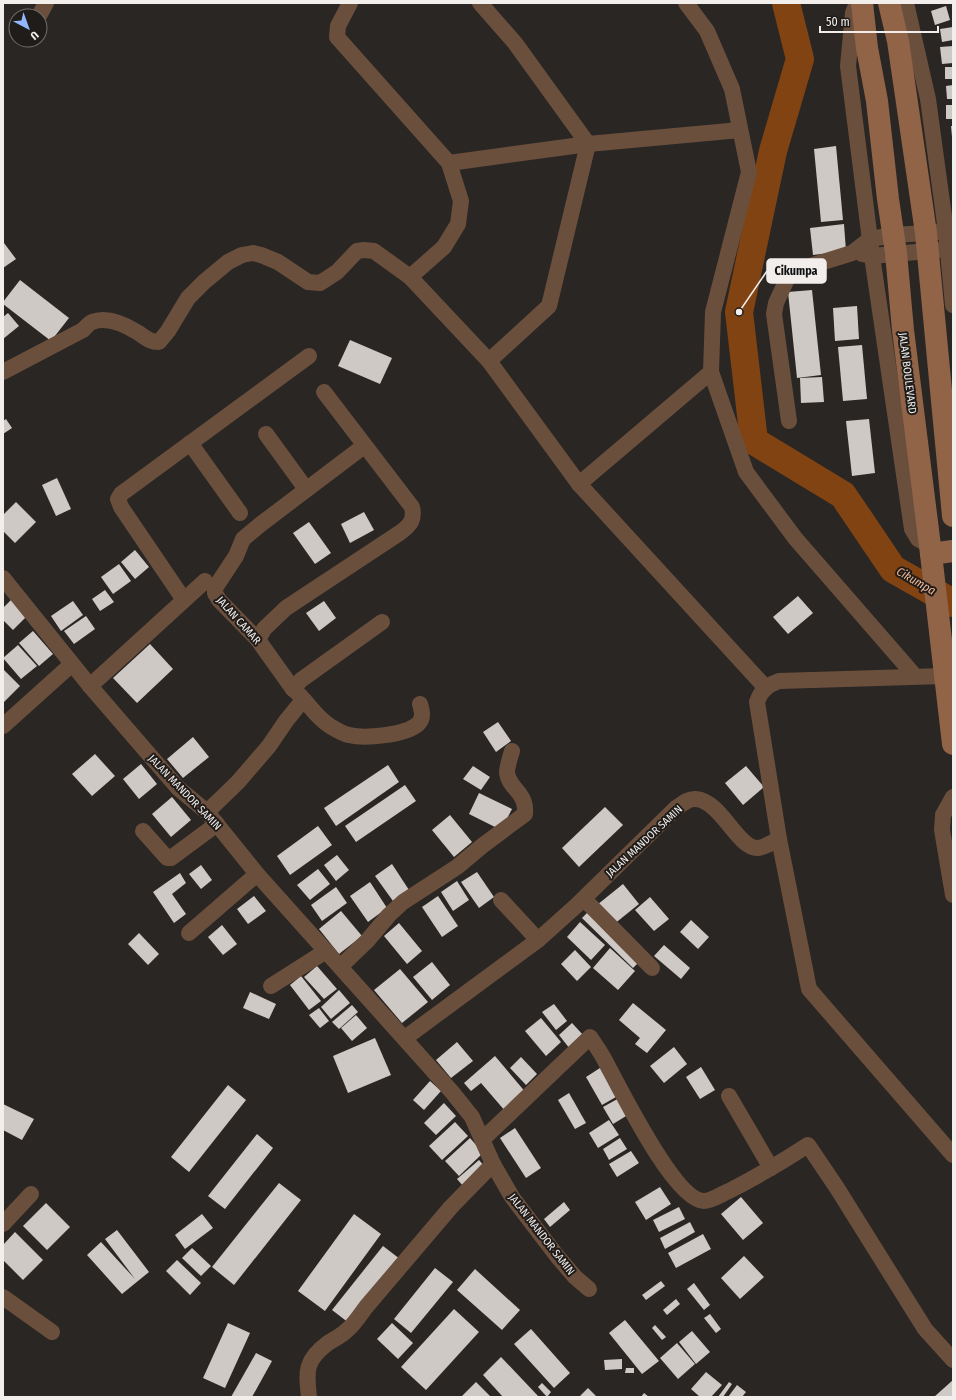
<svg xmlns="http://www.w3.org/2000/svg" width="956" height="1400" viewBox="0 0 956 1400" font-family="'Fira Sans Condensed',sans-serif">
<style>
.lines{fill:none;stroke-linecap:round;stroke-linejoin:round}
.river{stroke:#824313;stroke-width:28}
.building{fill:#cfc9c6}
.minor{stroke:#6b4f3d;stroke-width:16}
.secondary{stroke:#916448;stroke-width:22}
.labels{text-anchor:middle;stroke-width:4;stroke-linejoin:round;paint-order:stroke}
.street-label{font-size:11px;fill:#f1eeec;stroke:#201c1a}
.water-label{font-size:12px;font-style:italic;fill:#f3ba97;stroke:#201c1a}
.leader{fill:none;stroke:#f1eeec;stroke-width:1.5}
.callout-dot{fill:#f1eeec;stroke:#201c1a;stroke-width:1.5}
.callout{fill:#f1eeec;stroke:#f1eeec;stroke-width:1.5}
.callout-label{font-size:12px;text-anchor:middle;font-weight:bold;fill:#111}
</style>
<rect width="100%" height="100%" fill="#2a2623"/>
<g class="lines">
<!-- river -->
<path class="river" d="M786,3L800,59L773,151L739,312L754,441L843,495L893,569L953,603"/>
</g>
<!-- building -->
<g class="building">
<path d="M946,6L950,20L935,25L931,11Z"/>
<path d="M953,27V40L942,42L940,29Z"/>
<path d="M953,46V63L942,64L940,47Z"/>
<rect x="945" y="67" width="8" height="12"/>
<path d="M953,85V99H947L946,86Z"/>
<rect x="946" y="105" width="7" height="14"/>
<path d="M951,126H953V137H952Z"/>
<path d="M836,146L843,220L821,222L814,149Z"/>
<path d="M844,224L846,251L813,255L810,228Z"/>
<path d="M4,243L16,259L3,268V244Z"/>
<path d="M20,280L69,318L51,341L3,304V302Z"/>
<path d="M812,290L821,375L797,378L788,292Z"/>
<path d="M857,306L859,339L835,341L833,308Z"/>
<path d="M8,313L19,326L3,339V317Z"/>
<path d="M350,340L392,358L380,384L338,366Z"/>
<path d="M862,345L867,399L843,401L838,347Z"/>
<path d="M822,377L824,402L801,403L800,378Z"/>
<path d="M6,419L12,428L3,434V421Z"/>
<path d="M869,419L875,473L852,476L846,421Z"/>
<path d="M57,478L71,509L56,516L42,485Z"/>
<path d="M16,502L36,522L15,543L3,531V515Z"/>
<path d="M364,512L374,530L350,543L341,524Z"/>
<path d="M309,522L331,553L315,564L293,533Z"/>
<path d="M135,550L149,567L135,579L121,562Z"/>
<path d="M119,564L131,581L113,594L101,577Z"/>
<path d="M105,590L114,602L100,611L92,599Z"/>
<path d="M798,596L813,613L788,634L773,617Z"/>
<path d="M13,598L29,614L13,630L3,620V608Z"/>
<path d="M73,601L83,615L61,631L51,616Z"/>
<path d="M324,601L336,618L319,631L306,613Z"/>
<path d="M86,616L95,629L74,644L64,631Z"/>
<path d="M33,631L53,654L39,666L19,643Z"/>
<path d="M150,644L173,669L137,703L113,678Z"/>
<path d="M18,645L37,666L21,679L3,658Z"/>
<path d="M3,669L20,686L3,703Z"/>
<path d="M498,722L511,741L496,752L483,732Z"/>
<path d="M193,737L209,757L183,778L167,759Z"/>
<path d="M95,754L115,776L92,796L72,774Z"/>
<path d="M141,764L157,784L139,799L123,779Z"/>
<path d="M388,765L399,782L336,826L324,808Z"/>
<path d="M473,766L490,777L481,790L463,779Z"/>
<path d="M746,766L764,787L743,805L725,783Z"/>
<path d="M405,785L416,801L356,842L345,826Z"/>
<path d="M479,793L512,809L501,830L469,814Z"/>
<path d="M172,797L191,820L171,837L152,814Z"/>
<path d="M605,807L623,825L579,867L562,848Z"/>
<path d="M450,815L472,842L454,857L432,830Z"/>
<path d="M318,826L332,845L290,875L277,856Z"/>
<path d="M337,855L349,870L336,881L324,865Z"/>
<path d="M392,864L409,890L393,901L375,876Z"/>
<path d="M201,865L212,880L201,889L189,874Z"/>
<path d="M318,869L330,884L310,900L297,885Z"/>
<path d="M477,872L494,897L479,908L461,882Z"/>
<path d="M180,873L186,883L172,894L186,914L174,923L153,892Z"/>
<path d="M457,881L469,900L453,911L441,892Z"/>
<path d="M370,882L387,908L368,922L350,896Z"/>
<path d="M623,884L639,904L613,925L597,905Z"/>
<path d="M336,887L347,903L322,921L311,905Z"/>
<path d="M254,896L266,911L248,924L237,909Z"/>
<path d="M438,896L458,926L442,937L422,907Z"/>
<path d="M650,897L669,919L654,931L635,910Z"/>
<path d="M590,910L642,959L633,968L582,918Z"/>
<path d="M341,911L362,936L339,954L319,929Z"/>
<path d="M691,920L709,937L698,949L680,932Z"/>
<path d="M580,922L605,945L591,960L567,937Z"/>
<path d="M399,923L422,951L407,964L384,936Z"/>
<path d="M222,925L237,944L223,955L208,937Z"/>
<path d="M139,933L159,954L148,965L128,944Z"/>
<path d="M664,945L690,968L681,979L654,956Z"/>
<path d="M610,948L635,971L618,990L593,968Z"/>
<path d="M575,950L591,967L577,981L561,964Z"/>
<path d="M432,962L450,985L432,1000L413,977Z"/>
<path d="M317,966L337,989L324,999L304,977Z"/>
<path d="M400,969L428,1002L402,1023L374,990Z"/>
<path d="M301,976L321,1001L309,1010L290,985Z"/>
<path d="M339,990L350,1003L331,1019L321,1007Z"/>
<path d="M250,992L276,1004L269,1019L243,1008Z"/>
<path d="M633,1003L666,1030L647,1053L635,1044L640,1038L619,1020Z"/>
<path d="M554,1004L567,1021L556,1030L542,1012Z"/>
<path d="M352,1005L358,1012L339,1029L332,1022Z"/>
<path d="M319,1008L329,1021L320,1028L309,1015Z"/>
<path d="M356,1015L367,1028L352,1041L341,1028Z"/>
<path d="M541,1018L561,1042L546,1056L525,1031Z"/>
<path d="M572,1023L584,1036L570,1049L559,1035Z"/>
<path d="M375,1038L391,1075L348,1093L333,1056Z"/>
<path d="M457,1042L473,1061L451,1078L436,1060Z"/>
<path d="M674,1047L687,1064L664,1083L650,1066Z"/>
<path d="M495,1056L527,1094L506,1112L481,1083L471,1091L464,1083Z"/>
<path d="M521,1057L537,1074L526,1085L510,1068Z"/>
<path d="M701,1067L715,1090L700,1099L686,1077Z"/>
<path d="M600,1068L616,1097L602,1105L586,1077Z"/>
<path d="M430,1081L441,1091L424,1110L413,1100Z"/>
<path d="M228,1085L246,1100L189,1172L171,1157Z"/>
<path d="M569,1093L586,1123L575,1129L558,1100Z"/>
<path d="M621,1097L631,1113L613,1124L603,1107Z"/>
<path d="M444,1103L456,1116L436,1135L424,1123Z"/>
<path d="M3,1104L34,1119L22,1140L3,1130Z"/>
<path d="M609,1120L619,1135L598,1148L589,1133Z"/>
<path d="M455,1122L468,1136L442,1160L429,1146Z"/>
<path d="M515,1128L541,1168L526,1178L500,1138Z"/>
<path d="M257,1134L273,1148L225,1209L208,1196Z"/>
<path d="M470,1138L483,1153L459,1176L445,1161Z"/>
<path d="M620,1138L627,1149L609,1160L603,1149Z"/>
<path d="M631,1151L639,1163L617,1177L609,1164Z"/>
<path d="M479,1160L486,1168L464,1187L457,1179Z"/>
<path d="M279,1183L301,1200L234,1285L212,1267Z"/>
<path d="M660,1187L671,1204L646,1220L635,1202Z"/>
<path d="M741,1197L763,1223L743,1240L721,1214Z"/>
<path d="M564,1202L570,1210L550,1227L544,1219Z"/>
<path d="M46,1203L70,1227L47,1250L23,1226Z"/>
<path d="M679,1207L685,1219L659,1232L653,1220Z"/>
<path d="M202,1214L213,1228L185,1249L175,1235Z"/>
<path d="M354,1214L381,1234L325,1311L298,1291Z"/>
<path d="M690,1222L695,1232L665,1249L660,1238Z"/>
<path d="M117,1230L149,1272L122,1294L87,1255L101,1242L135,1279L105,1239Z"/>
<path d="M15,1232L43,1260L23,1280L3,1260V1245Z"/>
<path d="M703,1234L711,1249L676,1268L668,1253Z"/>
<path d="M383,1246L400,1259L349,1323L332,1310Z"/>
<path d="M192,1248L211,1266L201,1276L182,1258Z"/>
<path d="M744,1256L764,1277L740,1299L721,1278Z"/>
<path d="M177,1260L201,1283L190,1295L166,1271Z"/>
<path d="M435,1268L453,1282L411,1333L394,1319Z"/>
<path d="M475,1269L520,1310L502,1330L457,1290Z"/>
<path d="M661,1281L665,1286L646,1300L642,1295Z"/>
<path d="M694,1283L710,1305L704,1310L687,1289Z"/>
<path d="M676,1299L680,1304L667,1315L663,1310Z"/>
<path d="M454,1309L479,1332L426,1390L401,1367Z"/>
<path d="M710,1314L721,1329L716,1333L704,1318Z"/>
<path d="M625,1320L659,1361L642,1374L609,1333Z"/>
<path d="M228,1323L250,1333L225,1388L203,1378Z"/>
<path d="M392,1323L413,1343L398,1359L377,1339Z"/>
<path d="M655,1325L666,1337L662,1340L652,1328Z"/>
<path d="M531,1329L570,1373L554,1388L514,1344Z"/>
<path d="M692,1331L710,1352L696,1364L679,1342Z"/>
<path d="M677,1343L695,1364L678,1379L660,1358Z"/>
<path d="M256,1353L272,1361L252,1397H231Z"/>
<path d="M501,1357L539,1397H503L483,1375Z"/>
<path d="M622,1359V1369L605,1370L604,1360Z"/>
<path d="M626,1368H634V1373H625Z"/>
<path d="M706,1372L722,1385L711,1397H700L691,1389Z"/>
<path d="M953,1380V1397H934Z"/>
<path d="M476,1382L491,1397H461Z"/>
<path d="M729,1382L732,1384L723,1397H718Z"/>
<path d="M542,1383L551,1392L547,1397L538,1387Z"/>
<path d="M737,1385L746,1392L742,1397H728Z"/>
<path d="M588,1388L597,1397H579Z"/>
<path d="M644,1393L649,1397H641Z"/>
</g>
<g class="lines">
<!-- minor -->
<g class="minor">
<path d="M350,3L338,26L337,37L449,163L461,201L458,224L444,247L410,277"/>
<path d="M480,3L515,43L588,144L549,306L489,361"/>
<path d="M686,3L707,31L732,89L749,172L713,312L711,372L746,472L795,538L915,676"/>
<path d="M857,3L853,13L848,66L872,256L912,529L918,539L930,545"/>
<path d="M906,3L928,99L946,231L953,305"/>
<path d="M39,16L46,3"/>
<path d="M449,163L588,144L740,130"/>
<path d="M862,254L872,256L938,250"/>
<path d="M3,372L83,330C86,327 89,323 92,322C107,316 124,324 137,332C145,337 149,342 159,342L168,331L188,298L204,282L228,262L242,255L253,253L261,255L278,262L308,282L320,283L337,272L357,251L364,250L374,251L410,277L489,361L579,484L766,688"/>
<path d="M789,421L774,314L776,303L787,279L794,271L852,253L870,239L894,235L926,233L953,230"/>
<path d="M266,434L306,489"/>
<path d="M190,443L240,513"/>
<path d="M364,446L261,524L243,539L236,556L215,588V593L219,600L258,640L293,689C307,700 314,716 330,726C335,729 343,734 349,735C365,739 406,735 418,724C424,718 422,711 420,704"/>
<path d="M579,484L711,372"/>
<path d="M3,578L90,686L178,788L207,812L257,874L452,1092L472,1117L493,1164L512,1197L557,1256L575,1277L589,1289"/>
<path d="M184,600L121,507L118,499L121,494L309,356"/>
<path d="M258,640L264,629L286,608L401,532C410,525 415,520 412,507L324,392"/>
<path d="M90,686L205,581"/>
<path d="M293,689L301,680L382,622"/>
<path d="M3,726L72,664"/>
<path d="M953,797L943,815L942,830L953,895"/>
<path d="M207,812L238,782L269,746L286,721L303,700"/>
<path d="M143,831L167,858H171L217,824"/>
<path d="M779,839L809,989L953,1155"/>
<path d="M584,899L652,968"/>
<path d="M501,900L538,940"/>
<path d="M189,933L257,874"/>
<path d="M341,966L367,941L389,915L403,902L457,867L482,846L525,814C527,792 509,789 507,773C507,766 510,758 512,751"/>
<path d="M271,986L326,951"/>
<path d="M405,1038L538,940L577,905L676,808C682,804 689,798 696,799C721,801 738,849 758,848C765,847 773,842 779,839L757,702C761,690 768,685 779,681L944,676"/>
<path d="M729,1096L771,1168"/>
<path d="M483,1139L590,1037C594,1043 599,1050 603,1057C618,1084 674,1201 704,1201C712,1201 721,1194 729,1191C756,1177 782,1162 808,1145L837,1188L925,1329L953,1360"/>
<path d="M3,1224L31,1194"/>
<path d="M3,1297L52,1332"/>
<path d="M309,1397C306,1371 305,1360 328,1343C334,1339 341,1336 346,1331C354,1325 360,1315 366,1307L451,1207L493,1164"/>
</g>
<!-- secondary -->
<g class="secondary">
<path d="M862,3L867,48L877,101L888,199L896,253L903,330L931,554L953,744"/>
<path d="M889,3L898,41L926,233L953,516"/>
<path d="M931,554L953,551"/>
</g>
</g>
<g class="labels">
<!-- street labels -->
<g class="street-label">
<text transform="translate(908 373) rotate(83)" y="4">JALAN BOULEVARD</text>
<text transform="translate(239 620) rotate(48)" y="4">JALAN CAMAR</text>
<text transform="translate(185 792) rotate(46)" y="4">JALAN MANDOR SAMIN</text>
<text transform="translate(644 841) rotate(-43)" y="4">JALAN MANDOR SAMIN</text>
<text transform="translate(542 1234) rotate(52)" y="4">JALAN MANDOR SAMIN</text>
</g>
<!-- water labels -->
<g class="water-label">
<text transform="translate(916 581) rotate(30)" y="4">Cikumpa</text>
</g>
</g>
<!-- callouts -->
<path class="leader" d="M739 312L767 271"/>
<circle class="callout-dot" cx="739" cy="312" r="4"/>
<rect class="callout" x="767" y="259" width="59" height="24" rx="4"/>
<g class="callout-label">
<text x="796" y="275">Cikumpa</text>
</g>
<!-- border -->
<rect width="956" height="1400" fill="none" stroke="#f1eeec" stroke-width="8"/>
<!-- north arrow -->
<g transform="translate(28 28) rotate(139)"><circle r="19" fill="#201c1a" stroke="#74706e"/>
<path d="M0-3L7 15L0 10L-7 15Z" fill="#92b7fd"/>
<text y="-6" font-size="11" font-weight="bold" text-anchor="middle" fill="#f1eeec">U</text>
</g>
<!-- scale -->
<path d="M820 26v6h118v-6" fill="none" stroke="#f1eeec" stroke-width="2"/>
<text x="826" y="26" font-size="12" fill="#f1eeec" stroke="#201c1a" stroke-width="3" paint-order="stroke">50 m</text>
</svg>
